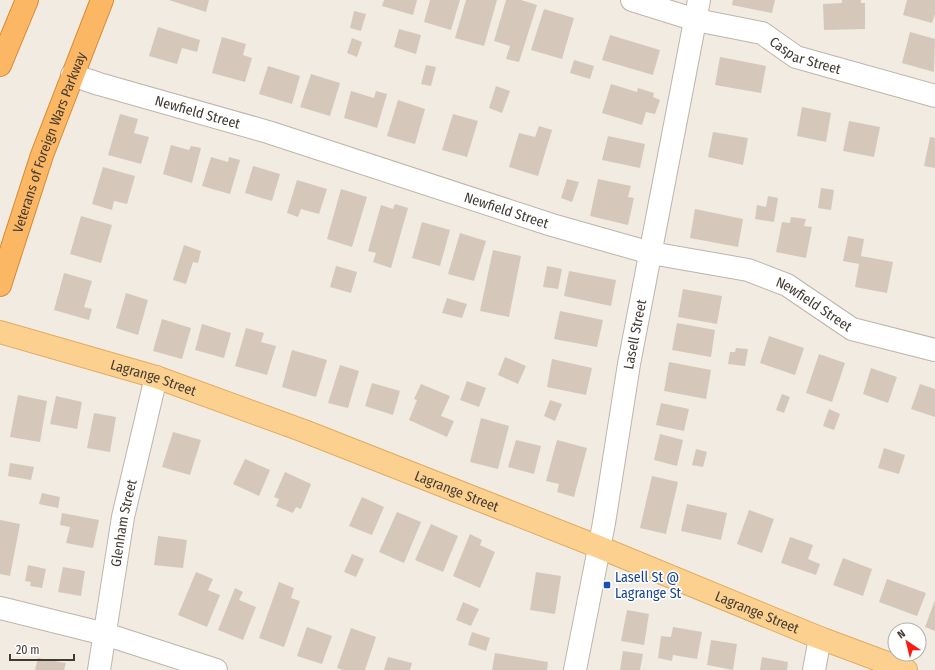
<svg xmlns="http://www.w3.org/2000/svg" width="935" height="670" viewBox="0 0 935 670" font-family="'Fira Sans Condensed',sans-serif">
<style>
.building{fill:#d5c8bb}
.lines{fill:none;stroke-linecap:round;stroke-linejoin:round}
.minor-casing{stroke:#bfb4a8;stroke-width:24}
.major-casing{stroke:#e1ab61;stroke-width:24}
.highway-casing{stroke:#da8933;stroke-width:24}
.minor{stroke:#fff;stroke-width:22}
.major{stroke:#fcd190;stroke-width:22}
.highway{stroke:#fbb763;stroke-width:22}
.transit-dot{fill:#1a4fb4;stroke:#fff;stroke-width:1.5}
.labels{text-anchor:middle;stroke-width:3.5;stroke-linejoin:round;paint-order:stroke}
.street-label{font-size:14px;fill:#423a33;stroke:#fff}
.transit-label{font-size:14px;fill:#164399;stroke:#fff;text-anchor:start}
</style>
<rect width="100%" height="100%" fill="#f1ebe2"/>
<!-- building -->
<g class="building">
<path d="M169,0H209L206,12Z"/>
<path d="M384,0H417L413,15L382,6Z"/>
<path d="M430,0H460L451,30L424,22Z"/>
<path d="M466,0H497L484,46L455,38Z"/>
<path d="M506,0H521L537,5L519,62L506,59L510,46L494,41Z"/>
<path d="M733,0H775L772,13L732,5Z"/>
<path d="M842,0H861V3H865V29L824,30L823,4L842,3Z"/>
<path d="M907,0H935V14L932,23L903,15Z"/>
<path d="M544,9L574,18L562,59L531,50Z"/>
<path d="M354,11L366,14L361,31L350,28Z"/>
<path d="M158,27L200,40L197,52L182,48L177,64L149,56Z"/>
<path d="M399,29L421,35L416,54L394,47Z"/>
<path d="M910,32L935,39L934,72L902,63Z"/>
<path d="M610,35L660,50L653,75L602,60Z"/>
<path d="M222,37L246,44L243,55L252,58L245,82L212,73Z"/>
<path d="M352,38L362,42L357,57L347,53Z"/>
<path d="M720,57L766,66L761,93L715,85Z"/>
<path d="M574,60L594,66L590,79L570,73Z"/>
<path d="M426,65L436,67L431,86L421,84Z"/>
<path d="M268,66L300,76L292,104L259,94Z"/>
<path d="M311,74L340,83L330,116L300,107Z"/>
<path d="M611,84L637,92L638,88L654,93L653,97L660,100L655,114L646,112L642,125L602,113Z"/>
<path d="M496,86L510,91L502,113L489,108Z"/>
<path d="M351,91L374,98L376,91L387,94L377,128L344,118Z"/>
<path d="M398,100L425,109L415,144L387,136Z"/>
<path d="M802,107L831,113L826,142L797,136Z"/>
<path d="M120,114L138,119L134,133L149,137L141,164L108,155Z"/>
<path d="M453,114L478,121L467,157L442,150Z"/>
<path d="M849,121L880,127L874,157L843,151Z"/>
<path d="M539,126L552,130L538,176L509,167L519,133L535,137Z"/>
<path d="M713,132L748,138L743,165L708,157Z"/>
<path d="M608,136L645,144L640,168L602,160Z"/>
<path d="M930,137L935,138V168L924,166Z"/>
<path d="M171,145L189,150L191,146L201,148L192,183L163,174Z"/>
<path d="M211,157L228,162L229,157L240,160L230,194L202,186Z"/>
<path d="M253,166L280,174L272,201L245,193Z"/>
<path d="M103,167L135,176L127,204L114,201L112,210L92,204Z"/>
<path d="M567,179L579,182L572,202L561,198Z"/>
<path d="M598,179L631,186L628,197L634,198L628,225L590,216Z"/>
<path d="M297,180L327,189L319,214L301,209L298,217L287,213Z"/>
<path d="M821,188L834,190L831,210L818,208Z"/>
<path d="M341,189L367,197L352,247L327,239Z"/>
<path d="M768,196L778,198L774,222L755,219L757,205L766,207Z"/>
<path d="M395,204L408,208L391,268L373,262L376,253L368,251L381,205L393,209Z"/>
<path d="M695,209L743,219L738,247L690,238Z"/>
<path d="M81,216L112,225L101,263L70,254Z"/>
<path d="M791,217L806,219L804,226L812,227L806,258L776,252L782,222L790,223Z"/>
<path d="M422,222L450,230L440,266L412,258Z"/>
<path d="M460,233L486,241L474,281L448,274Z"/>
<path d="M848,236L864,239L861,256L893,262L887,293L855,287L859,264L843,261Z"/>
<path d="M184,245L201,251L198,263L193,262L186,284L173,280Z"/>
<path d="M493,250L521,256L509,317L480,311Z"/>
<path d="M336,266L357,272L351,293L330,287Z"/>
<path d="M547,266L562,269L558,289L543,287Z"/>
<path d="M569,271L616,280L611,306L564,296Z"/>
<path d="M64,273L92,281L84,307L92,309L89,320L54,310Z"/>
<path d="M683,289L722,296L717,324L678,317Z"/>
<path d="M126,293L148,300L138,335L116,328Z"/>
<path d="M447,298L467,304L462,318L442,313Z"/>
<path d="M560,311L603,320L597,347L554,339Z"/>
<path d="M162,319L191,328L182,359L153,351Z"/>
<path d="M677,323L715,330L711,357L672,350Z"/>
<path d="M202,324L231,333L224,358L195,350Z"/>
<path d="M246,328L264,333L261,342L276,346L267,375L235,366Z"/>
<path d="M769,336L804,348L795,375L760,363Z"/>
<path d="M736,348L748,349L745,366L728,364L730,352H735Z"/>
<path d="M292,350L327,360L316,397L282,387Z"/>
<path d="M819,354L845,363L832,402L806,393Z"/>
<path d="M505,357L526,366L518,384L498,375Z"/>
<path d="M552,359L592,368L586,395L547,387Z"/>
<path d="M669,362L711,370L706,399L664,391Z"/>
<path d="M340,365L359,371L348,408L328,403Z"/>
<path d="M871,368L897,377L888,403L863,394Z"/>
<path d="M467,381L486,388L479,407L460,400Z"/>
<path d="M372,383L400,391L393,415L365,406Z"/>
<path d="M421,384L450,396L441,416L454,421L447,437L409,420L417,400L414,399Z"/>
<path d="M920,384L935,389V417L911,409Z"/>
<path d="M782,394L790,397L784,413L776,410Z"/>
<path d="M18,395L47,401L40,442L10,437Z"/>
<path d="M56,396L82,402L77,429L50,424Z"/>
<path d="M550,400L562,404L555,421L544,416Z"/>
<path d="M661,403L689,409L684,431L656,425Z"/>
<path d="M829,409L840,414L834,430L823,426Z"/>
<path d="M94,413L116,417L110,452L87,448Z"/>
<path d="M481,418L509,426L498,469L470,462Z"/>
<path d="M173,432L201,440L190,475L162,467Z"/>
<path d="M660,434L683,440L677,466L654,460Z"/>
<path d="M516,440L541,446L534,474L508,467Z"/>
<path d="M557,440L587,448L574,497L557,492L559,484L546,481Z"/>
<path d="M884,448L905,455L899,474L878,468Z"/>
<path d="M696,449L707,452L703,467L692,465Z"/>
<path d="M245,459L270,470L259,496L233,484Z"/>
<path d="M10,463L34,467L31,480L8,476Z"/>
<path d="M285,472L311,484L301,509L296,507L293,513L276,506L279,499L274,497Z"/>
<path d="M652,476L678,482L666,534L640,528Z"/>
<path d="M42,493L60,497L58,508L39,504Z"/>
<path d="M362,497L384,507L372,535L349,526Z"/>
<path d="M687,504L727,513L721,540L681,531Z"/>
<path d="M749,510L774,519L762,553L737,544Z"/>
<path d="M397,512L421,522L404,563L379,552Z"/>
<path d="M62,513L99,520L93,548L66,543L70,527L60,525Z"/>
<path d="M0,520L20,524L10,576L0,574Z"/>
<path d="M431,524L458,536L443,572L415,560Z"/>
<path d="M470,534L482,540L480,545L495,552L480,588L453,576Z"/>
<path d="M158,536L187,540L183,568L154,565Z"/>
<path d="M790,537L813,545L808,559L820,564L816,575L781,563Z"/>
<path d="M352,554L364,559L356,577L344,572Z"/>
<path d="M843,558L872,569L863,596L833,585Z"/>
<path d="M28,565L46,569L42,588L30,586L31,582L25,581Z"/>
<path d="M63,567L85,571L81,596L58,592Z"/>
<path d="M196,572L213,579L208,590L220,595L207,627L178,615Z"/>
<path d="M536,572L561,576L555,614L530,610Z"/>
<path d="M887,579L926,593L917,616L879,602Z"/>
<path d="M279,582L294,588L291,598L300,601L284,647L259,638Z"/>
<path d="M235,588L243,592L239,600L256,607L243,640L218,630Z"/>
<path d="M935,600V631L925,627Z"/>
<path d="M463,602L479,609L471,626L456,620Z"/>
<path d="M627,610L649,614L644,645L621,641Z"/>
<path d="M307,627L332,636L322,664L297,656Z"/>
<path d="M673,627L702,632L697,659L673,655L672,661L658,658L661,636L671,637Z"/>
<path d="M351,628L376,637L365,670H343L337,668Z"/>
<path d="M472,632L490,638L486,651L468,645Z"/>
<path d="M711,640L737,644L733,670L707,665Z"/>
<path d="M623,651L643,654L640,670H620Z"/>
<path d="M495,653L548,662L547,670H492Z"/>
<path d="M388,657L412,663L410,670H384Z"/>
<path d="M762,657L788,662L787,670H760Z"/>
<path d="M38,658L66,663L64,670H35Z"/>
</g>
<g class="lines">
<!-- minor casing -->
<g class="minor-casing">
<g id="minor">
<path id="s1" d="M632,0L696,20L762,33L796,57L935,96"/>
<path id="s2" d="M72,75L99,84L268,132L552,225L651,253L748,270L787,285L852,329L935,350"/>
<path d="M0,608L105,634L216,670"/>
<path id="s3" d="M99,670L123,517L156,377"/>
<path id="s4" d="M575,670L604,523L629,364L699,0"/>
<path d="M814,670L820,638"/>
</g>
</g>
<!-- major casing -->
<g class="major-casing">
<g id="major">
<path id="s5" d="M0,332L156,377L304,431L599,547L820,638L906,670"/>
</g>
</g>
<!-- highway casing -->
<g class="highway-casing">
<g id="highway">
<path d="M0,65L27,0"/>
<path id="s6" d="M0,285L42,155L102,0"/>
</g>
</g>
<!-- minor -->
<use href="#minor" class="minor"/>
<!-- major -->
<use href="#major" class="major"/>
<!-- highway -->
<use href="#highway" class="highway"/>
</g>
<!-- markers -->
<rect class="transit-dot" x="603" y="581" width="8" height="8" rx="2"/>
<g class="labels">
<!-- street labels -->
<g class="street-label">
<text dy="5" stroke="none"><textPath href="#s1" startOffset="184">Caspar Street</textPath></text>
<text dy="5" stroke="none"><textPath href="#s2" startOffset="131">Newfield Street</textPath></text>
<text dy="5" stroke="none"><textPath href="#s6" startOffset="151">Veterans of Foreign Wars Parkway</textPath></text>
<text dy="5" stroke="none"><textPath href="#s2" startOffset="455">Newfield Street</textPath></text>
<text dy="5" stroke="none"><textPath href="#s2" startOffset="779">Newfield Street</textPath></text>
<text dy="5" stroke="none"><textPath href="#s4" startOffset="341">Lasell Street</textPath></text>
<text dy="5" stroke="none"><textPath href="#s5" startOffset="160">Lagrange Street</textPath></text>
<text dy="5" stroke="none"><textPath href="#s5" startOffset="484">Lagrange Street</textPath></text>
<text dy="5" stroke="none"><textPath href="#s3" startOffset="149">Glenham Street</textPath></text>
<text dy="5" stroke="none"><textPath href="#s5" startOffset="808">Lagrange Street</textPath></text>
</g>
<!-- transit labels -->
<g class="transit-label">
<text x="615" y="582">Lasell St @<tspan x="615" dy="16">Lagrange St</tspan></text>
</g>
</g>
<!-- north arrow -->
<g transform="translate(907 642) rotate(325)"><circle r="19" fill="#ffffff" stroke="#b3b0ad"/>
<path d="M0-3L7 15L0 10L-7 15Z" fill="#f61c14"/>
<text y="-6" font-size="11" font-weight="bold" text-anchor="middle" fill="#423a33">N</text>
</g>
<!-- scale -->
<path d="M10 654v6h64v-6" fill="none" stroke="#423a33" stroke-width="2"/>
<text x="16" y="654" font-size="12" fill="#423a33" stroke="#ffffff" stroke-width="3" paint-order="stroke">20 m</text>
</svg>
